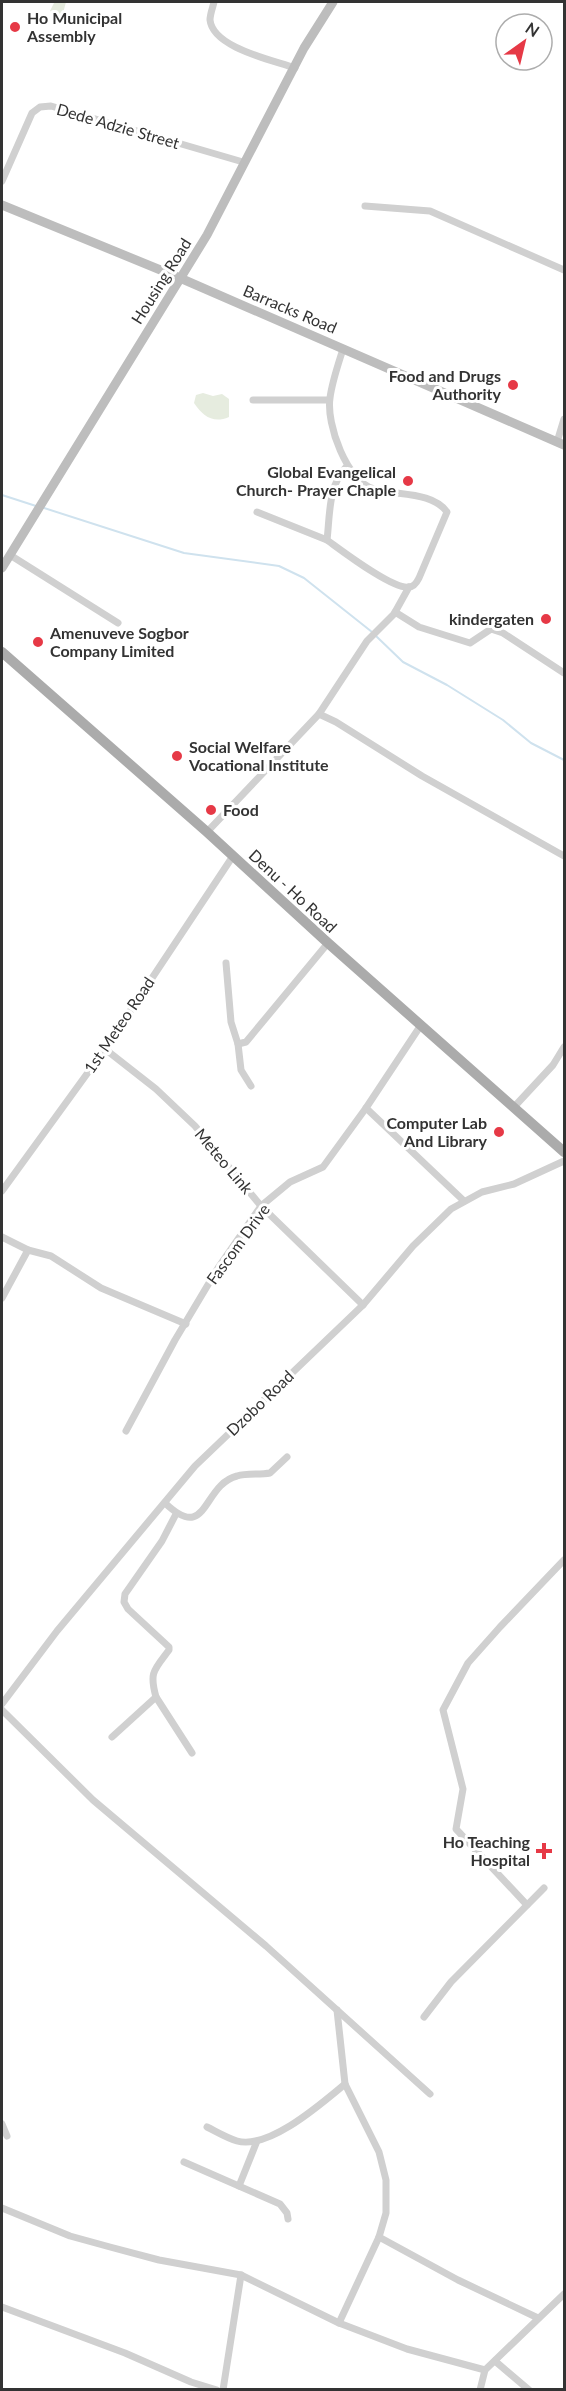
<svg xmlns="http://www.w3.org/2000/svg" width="566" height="2391" viewBox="0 0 566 2391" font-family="Lato,sans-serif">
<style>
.green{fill:#e6ecdf}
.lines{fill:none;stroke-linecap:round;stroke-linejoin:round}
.stream{stroke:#cfe2ee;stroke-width:2}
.street{stroke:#d0d0d0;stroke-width:7}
.secondary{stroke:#bdbdbd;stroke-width:9}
.primary{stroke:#ababab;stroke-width:10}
.poi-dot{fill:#e63946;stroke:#fff;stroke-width:2}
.labels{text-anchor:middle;stroke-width:6;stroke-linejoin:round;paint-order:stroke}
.poi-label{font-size:16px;font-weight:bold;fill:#333;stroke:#fff;text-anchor:end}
.street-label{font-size:16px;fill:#333;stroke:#fff}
</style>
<rect width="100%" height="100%" fill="#fff"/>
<!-- green -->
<g class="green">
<path d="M53,2H66L62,17L50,11L54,3Z"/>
<path d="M203,393L213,396L222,394L229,399V417C213,424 203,416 194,403L196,395Z"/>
</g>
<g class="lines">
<!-- stream -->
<g class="stream">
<path d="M2,495L36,506"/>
<path d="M41,507L184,553L279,566L304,578L372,632"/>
<path d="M376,636L403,662L447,685L503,720L531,743L564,760"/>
</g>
<!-- street -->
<g class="street">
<path d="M214,2C213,7 210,14 210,20C213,48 273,60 295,68"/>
<path d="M2,181L32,113L40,107L51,106L243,162"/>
<path d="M365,206L430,211L564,270"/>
<path d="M343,349C338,365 332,382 330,398C326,424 347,482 374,489C396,496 432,491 447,512L419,578C417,582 413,587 409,587C393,590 341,550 327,540C330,515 328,485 347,466"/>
<path d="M253,400H329"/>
<path d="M557,442L564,419"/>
<path d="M257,512L327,540"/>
<path d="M10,555L118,623"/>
<path d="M395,612L419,627L470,643L491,629L503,633L564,673"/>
<path d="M319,714L367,641L394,614L409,587"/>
<path d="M207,832L319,714L336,722L422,776L564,856"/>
<path d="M226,963L231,1022L238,1044L246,1042L328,943"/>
<path d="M238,1044L241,1070L251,1086"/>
<path d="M105,1049L156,1089L195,1126L261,1206L363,1305"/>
<path d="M514,1107L553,1065L564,1047"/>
<path d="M366,1108L464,1201"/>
<path d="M2,1191L105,1049L233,856"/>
<path d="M2,1237L28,1250L2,1298"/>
<path d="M28,1250L51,1256L101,1288L186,1324"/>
<path d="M126,1431L175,1340L218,1268L261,1206L290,1182L323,1167L366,1108L421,1025"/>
<path d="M165,1503C208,1544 202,1485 237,1476C247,1473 260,1475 270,1473L287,1457"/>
<path d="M156,1697L192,1753"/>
<path d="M2,1704L57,1631L195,1466L363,1305L413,1246L451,1209L482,1192L514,1184L564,1161"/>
<path d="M2,1710L93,1800L266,1946L430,2094"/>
<path d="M112,1737L156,1697C149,1672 154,1670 169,1650V1647L128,1609L124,1602L125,1594L162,1541L176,1514"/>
<path d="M527,1905L456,1829L463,1789L443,1710L468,1663L500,1627L564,1560"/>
<path d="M337,2010L345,2084L379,2152L386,2180V2213L379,2237L339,2323"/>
<path d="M424,2017L451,1982L544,1888"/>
<path d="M2,2124L7,2136"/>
<path d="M207,2127C217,2132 227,2138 237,2141C269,2150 322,2103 345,2084"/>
<path d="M184,2162L280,2204L287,2213L288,2219"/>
<path d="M239,2186L257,2141"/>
<path d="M2,2208L70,2236L110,2247L159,2260L241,2275L339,2323L407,2349L485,2370"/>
<path d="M379,2237L458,2280L538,2318"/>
<path d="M2,2307L125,2353L191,2382L217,2390"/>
<path d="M495,2361L529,2390"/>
<path d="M223,2390L241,2275"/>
<path d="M480,2390L485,2370L564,2294"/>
</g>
<!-- secondary -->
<g class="secondary">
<path d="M2,205L180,278L564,445"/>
<path d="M2,568L207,235L304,48L333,2"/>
</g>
<!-- primary -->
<path class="primary" d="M2,652L207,832L328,943L564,1152"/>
</g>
<!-- markers -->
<g class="poi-dot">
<circle cx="15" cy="27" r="6"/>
<circle cx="513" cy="385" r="6"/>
<circle cx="408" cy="481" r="6"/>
<circle cx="546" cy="619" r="6"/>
<circle cx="38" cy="642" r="6"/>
<circle cx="177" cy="756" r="6"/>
<circle cx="211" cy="810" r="6"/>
<circle cx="499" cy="1132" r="6"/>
<path d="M541 1842h6v6h6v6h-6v6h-6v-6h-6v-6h6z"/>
</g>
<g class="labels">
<!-- poi labels -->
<g class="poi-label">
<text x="27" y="24" text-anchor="start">Ho Municipal<tspan x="27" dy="18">Assembly</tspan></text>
<text x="501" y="382">Food and Drugs<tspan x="501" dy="18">Authority</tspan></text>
<text x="396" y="478">Global Evangelical<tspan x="396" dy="18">Church- Prayer Chaple</tspan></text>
<text x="534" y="625">kindergaten</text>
<text x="50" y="639" text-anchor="start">Amenuveve Sogbor<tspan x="50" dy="18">Company Limited</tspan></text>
<text x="189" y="753" text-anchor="start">Social Welfare<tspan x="189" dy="18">Vocational Institute</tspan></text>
<text x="223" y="816" text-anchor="start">Food</text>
<text x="487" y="1129">Computer Lab<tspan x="487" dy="18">And Library</tspan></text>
<text x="530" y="1848">Ho Teaching<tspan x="530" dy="18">Hospital</tspan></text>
</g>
<!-- street labels -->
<g class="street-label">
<text transform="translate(118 126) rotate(16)" y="6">Dede Adzie Street</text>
<text transform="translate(161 281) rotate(-58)" y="6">Housing Road</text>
<text transform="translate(290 309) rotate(23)" y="6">Barracks Road</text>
<text transform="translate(293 891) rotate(43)" y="6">Denu - Ho Road</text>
<text transform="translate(119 1025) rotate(-56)" y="6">1st Meteo Road</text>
<text transform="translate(224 1161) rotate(50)" y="6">Meteo Link</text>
<text transform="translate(238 1244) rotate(-54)" y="6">Fascom Drive</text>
<text transform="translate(260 1403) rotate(-44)" y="6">Dzobo Road</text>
</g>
</g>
<!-- border -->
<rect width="566" height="2391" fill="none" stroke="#333333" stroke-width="6"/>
<!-- north arrow -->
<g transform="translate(524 42) rotate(34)"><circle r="28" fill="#ffffff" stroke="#adadad" stroke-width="1.5"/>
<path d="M0-4.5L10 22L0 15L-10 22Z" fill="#e63946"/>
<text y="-9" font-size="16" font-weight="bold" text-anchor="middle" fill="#333333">N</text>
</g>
</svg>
